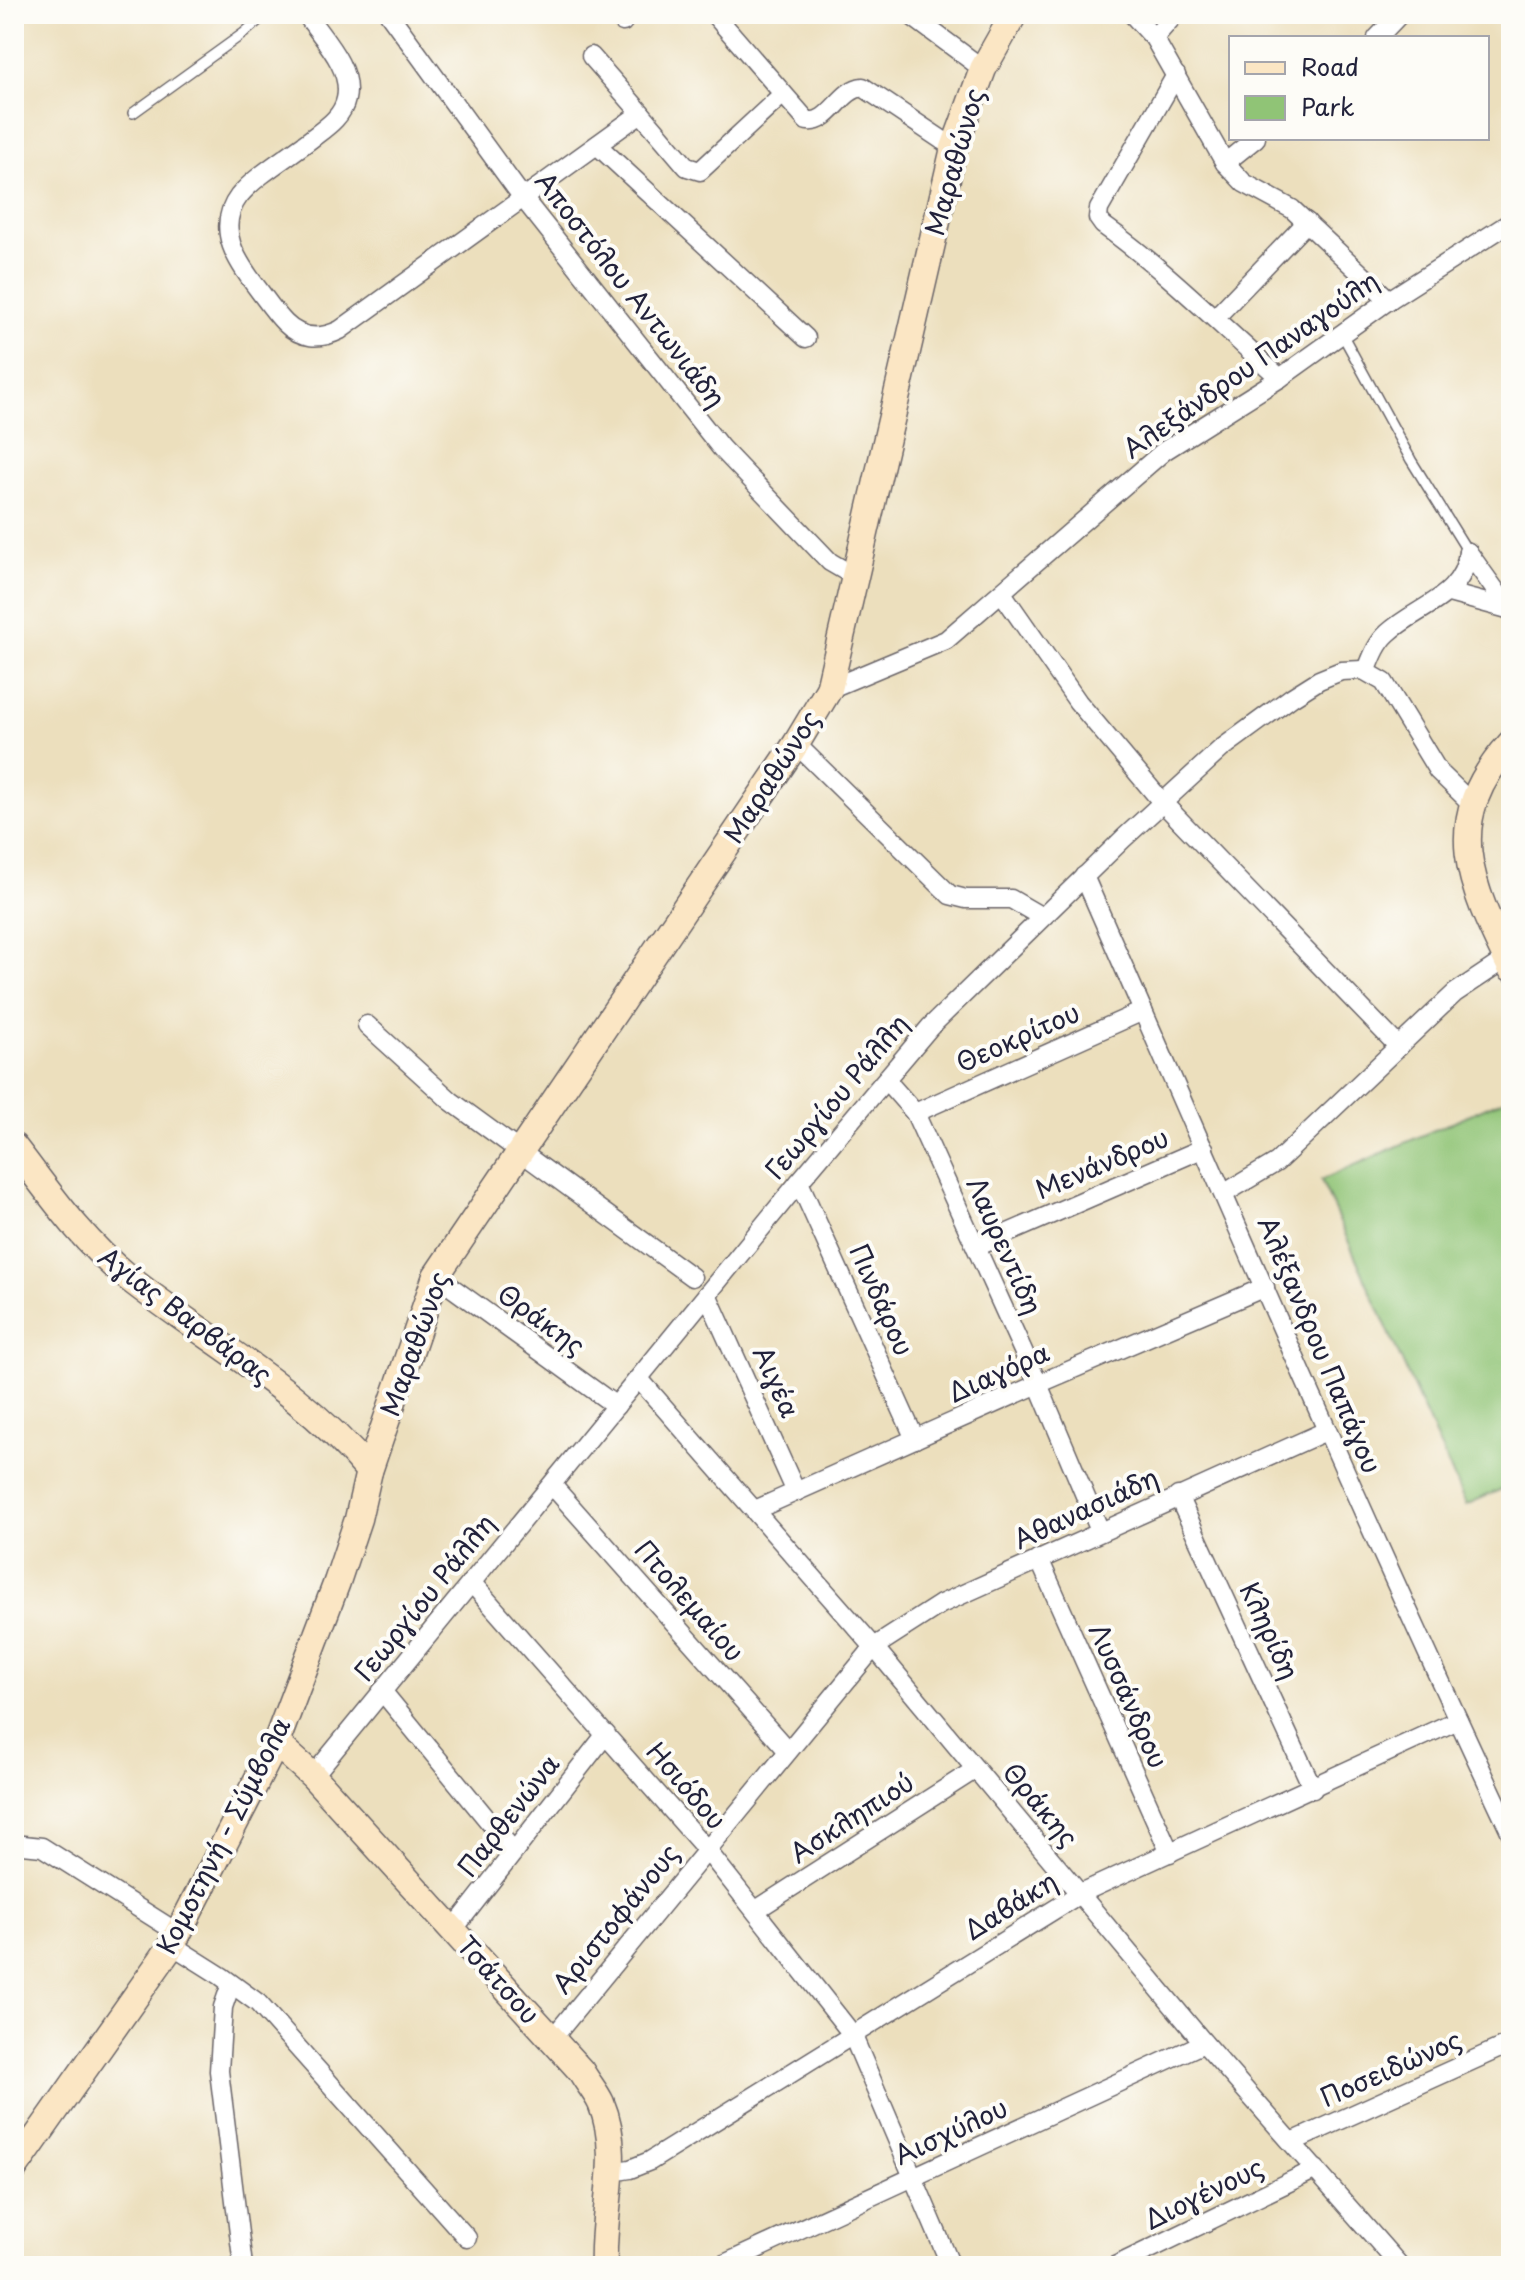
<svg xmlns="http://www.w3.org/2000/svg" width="1525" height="2280" viewBox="0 0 1525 2280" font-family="'Playpen Sans',sans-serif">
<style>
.green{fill:#90c476;stroke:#597358;stroke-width:2}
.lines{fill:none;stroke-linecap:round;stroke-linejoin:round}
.lane-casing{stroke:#696468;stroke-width:12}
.street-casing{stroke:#696468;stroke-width:21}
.secondary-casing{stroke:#696468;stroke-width:29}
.lane{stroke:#fff;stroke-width:9}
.street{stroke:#fff;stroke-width:18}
.secondary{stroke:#fbe6c4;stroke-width:26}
.labels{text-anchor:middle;stroke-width:8;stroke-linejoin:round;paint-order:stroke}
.street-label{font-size:26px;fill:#22223b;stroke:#fdfcf7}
</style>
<rect width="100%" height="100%" fill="#fdfcf7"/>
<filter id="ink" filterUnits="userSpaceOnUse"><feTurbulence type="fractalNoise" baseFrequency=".0125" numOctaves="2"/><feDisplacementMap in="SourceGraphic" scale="16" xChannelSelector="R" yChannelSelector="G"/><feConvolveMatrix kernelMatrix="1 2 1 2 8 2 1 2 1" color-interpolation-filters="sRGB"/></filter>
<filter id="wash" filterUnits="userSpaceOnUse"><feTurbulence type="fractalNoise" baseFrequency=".006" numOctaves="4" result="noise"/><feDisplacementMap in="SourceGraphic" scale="32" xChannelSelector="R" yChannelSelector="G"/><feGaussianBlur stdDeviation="1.8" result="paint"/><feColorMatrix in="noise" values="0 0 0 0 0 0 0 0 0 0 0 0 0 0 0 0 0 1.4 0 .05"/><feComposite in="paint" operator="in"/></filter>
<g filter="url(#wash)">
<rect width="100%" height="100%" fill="#ecdfbd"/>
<!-- green -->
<path class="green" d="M1511,1096V1485L1466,1505L1321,1180Z"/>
</g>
<g filter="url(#ink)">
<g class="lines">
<!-- lane casing -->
<g class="lane-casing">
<g id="lane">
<path d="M133,113L244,33L266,14"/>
<path d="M1342,334L1411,460L1468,552"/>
</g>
</g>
<!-- street casing -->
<g class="street-casing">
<g id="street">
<path d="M306,14C322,38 353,68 346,99C342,118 325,128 311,139C289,156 255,176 239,196C214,229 238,263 258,289C267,301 275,313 285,323C301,339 320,340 340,330L641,113L687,167L700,171L783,94"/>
<path d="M389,14L523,198L721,448L830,562L854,576"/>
<path d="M617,14L623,22"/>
<path d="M714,14L807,121C830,125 840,89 863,87L954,148"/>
<path d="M909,14L983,69"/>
<path d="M1132,14L1154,38L1225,163L1244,183L1292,209L1389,300"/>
<path d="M1154,38L1175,14"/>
<path d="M1377,38L1400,14"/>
<path d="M591,56L641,113"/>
<path d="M1176,75L1099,209L1098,218L1103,225C1167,271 1221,326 1280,378"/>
<path d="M597,145L806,338"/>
<path d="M1225,163L1256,138"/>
<path d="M1215,318L1307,222"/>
<path d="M1468,552L1511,612"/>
<path d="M1002,593L1078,702L1162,802L1399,1047"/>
<path d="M1449,593L1508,609"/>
<path d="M1367,670C1372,657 1377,643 1388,633C1417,606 1464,598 1468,552"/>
<path d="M829,689L946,640L1164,451L1280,378L1389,300L1511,222"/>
<path d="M796,744L950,895L966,899H1011L1042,917"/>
<path d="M1084,876C1224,1196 1362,1517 1511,1833"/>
<path d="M367,1025L451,1101L692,1277"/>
<path d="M886,1080L915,1113L1038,1384L1100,1531"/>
<path d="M915,1113L1143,1011"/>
<path d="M799,1182L915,1439"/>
<path d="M1225,1193L1277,1162L1455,993L1506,959"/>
<path d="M976,1247L1204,1148"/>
<path d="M436,1276L616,1406"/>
<path d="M707,1294L796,1492"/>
<path d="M639,1379L874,1647L1204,2043L1400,2266"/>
<path d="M552,1485L788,1751"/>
<path d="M1178,1496L1313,1789"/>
<path d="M755,1510L1038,1384L1265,1287"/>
<path d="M1039,1559L1170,1853"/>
<path d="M471,1582L706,1849L852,2034L951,2266"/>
<path d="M382,1691L514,1852"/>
<path d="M313,1776L799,1182L930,1027L1124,838L1221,749L1292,697L1319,680L1341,671L1363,670L1384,682L1438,771L1471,803"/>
<path d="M14,1847L23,1845L42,1847L178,1933"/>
<path d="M756,1910L976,1769"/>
<path d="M453,1930L606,1734"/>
<path d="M172,1945L221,1976L258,2003L467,2238"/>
<path d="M231,1984L223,2007L219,2071L243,2266"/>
<path d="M552,2039L874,1647L941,1604L1326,1431"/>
<path d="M1292,2142L1511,2043"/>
<path d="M611,2172L630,2169L650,2161L1081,1893L1458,1720"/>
<path d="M720,2266L1204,2043"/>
<path d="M1115,2266L1316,2169"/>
</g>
</g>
<!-- secondary casing -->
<g class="secondary-casing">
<g id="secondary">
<path d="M1511,743C1439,821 1470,884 1511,968"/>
<path d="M14,1147C49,1192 81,1240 126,1276C208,1341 302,1390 369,1471"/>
<path d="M276,1743L313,1776L581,2071C587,2082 596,2092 601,2103C623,2155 601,2212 604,2266"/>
<path d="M14,2169L172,1945L276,1743L337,1582L358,1519L369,1471L436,1276L796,744L829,689L954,148L983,69L1014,14"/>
</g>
</g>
<!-- lane -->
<use href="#lane" class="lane"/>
<!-- street -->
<use href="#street" class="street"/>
<!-- secondary -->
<use href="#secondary" class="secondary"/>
</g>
</g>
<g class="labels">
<!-- street labels -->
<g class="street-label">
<text transform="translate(955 162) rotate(-74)" y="9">Μαραθώνος</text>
<text transform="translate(630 290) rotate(52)" y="9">Αποστόλου Αντωνιάδη</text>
<text transform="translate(1251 365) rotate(-35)" y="9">Αλεξάνδρου Παναγούλη</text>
<text transform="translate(772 777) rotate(-57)" y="9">Μαραθώνος</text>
<text transform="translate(1018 1038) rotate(-24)" y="9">Θεοκρίτου</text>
<text transform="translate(837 1097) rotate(-50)" y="9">Γεωργίου Ράλλη</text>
<text transform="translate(1102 1164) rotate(-23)" y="9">Μενάνδρου</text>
<text transform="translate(1004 1246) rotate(66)" y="9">Λαυρεντίδη</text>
<text transform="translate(881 1300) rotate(66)" y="9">Πινδάρου</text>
<text transform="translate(185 1316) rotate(37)" y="9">Αγίας Βαρβάρας</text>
<text transform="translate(541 1320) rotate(36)" y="9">Θράκης</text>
<text transform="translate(415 1344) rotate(-70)" y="9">Μαραθώνος</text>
<text transform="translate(1319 1345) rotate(67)" y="9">Αλέξανδρου Παπάγου</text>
<text transform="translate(999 1373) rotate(-24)" y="9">Διαγόρα</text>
<text transform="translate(776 1382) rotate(66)" y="9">Αιγέα</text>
<text transform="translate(1086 1509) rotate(-25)" y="9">Αθανασιάδη</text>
<text transform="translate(425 1598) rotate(-51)" y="9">Γεωργίου Ράλλη</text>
<text transform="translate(689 1601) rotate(49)" y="9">Πτολεμαίου</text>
<text transform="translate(1269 1631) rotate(65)" y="9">Κληρίδη</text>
<text transform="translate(1128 1696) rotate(66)" y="9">Λυσσάνδρου</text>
<text transform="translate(686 1786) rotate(49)" y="9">Ησιόδου</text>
<text transform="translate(1040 1805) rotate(50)" y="9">Θράκης</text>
<text transform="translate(509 1816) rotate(-52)" y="9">Παρθενώνα</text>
<text transform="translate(852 1818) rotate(-33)" y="9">Ασκληπιού</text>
<text transform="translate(224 1836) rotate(-63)" y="9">Κομοτηνή - Σύμβολα</text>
<text transform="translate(1011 1906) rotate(-32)" y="9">Δαβάκη</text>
<text transform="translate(616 1919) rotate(-51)" y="9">Αριστοφάνους</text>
<text transform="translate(498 1980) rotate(48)" y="9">Τσάτσου</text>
<text transform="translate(1391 2069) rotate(-24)" y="9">Ποσειδώνος</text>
<text transform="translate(951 2132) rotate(-25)" y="9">Αισχύλου</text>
<text transform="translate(1204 2194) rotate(-26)" y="9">Διογένους</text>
</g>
</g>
<!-- margin -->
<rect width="1525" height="2280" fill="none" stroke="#fdfcf7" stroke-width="48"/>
<!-- legend -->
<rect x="1229" y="36" width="260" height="104" fill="#fdfcf7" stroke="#a5a5ac" stroke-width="2"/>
<rect x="1245" y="62" width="40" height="12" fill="#fbe6c4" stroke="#a5a5ac" stroke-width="2"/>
<text x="1301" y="76" font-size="24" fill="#22223b">Road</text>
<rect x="1245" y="96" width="40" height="24" fill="#90c476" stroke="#a5a5ac" stroke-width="2"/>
<text x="1301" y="116" font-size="24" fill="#22223b">Park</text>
</svg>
